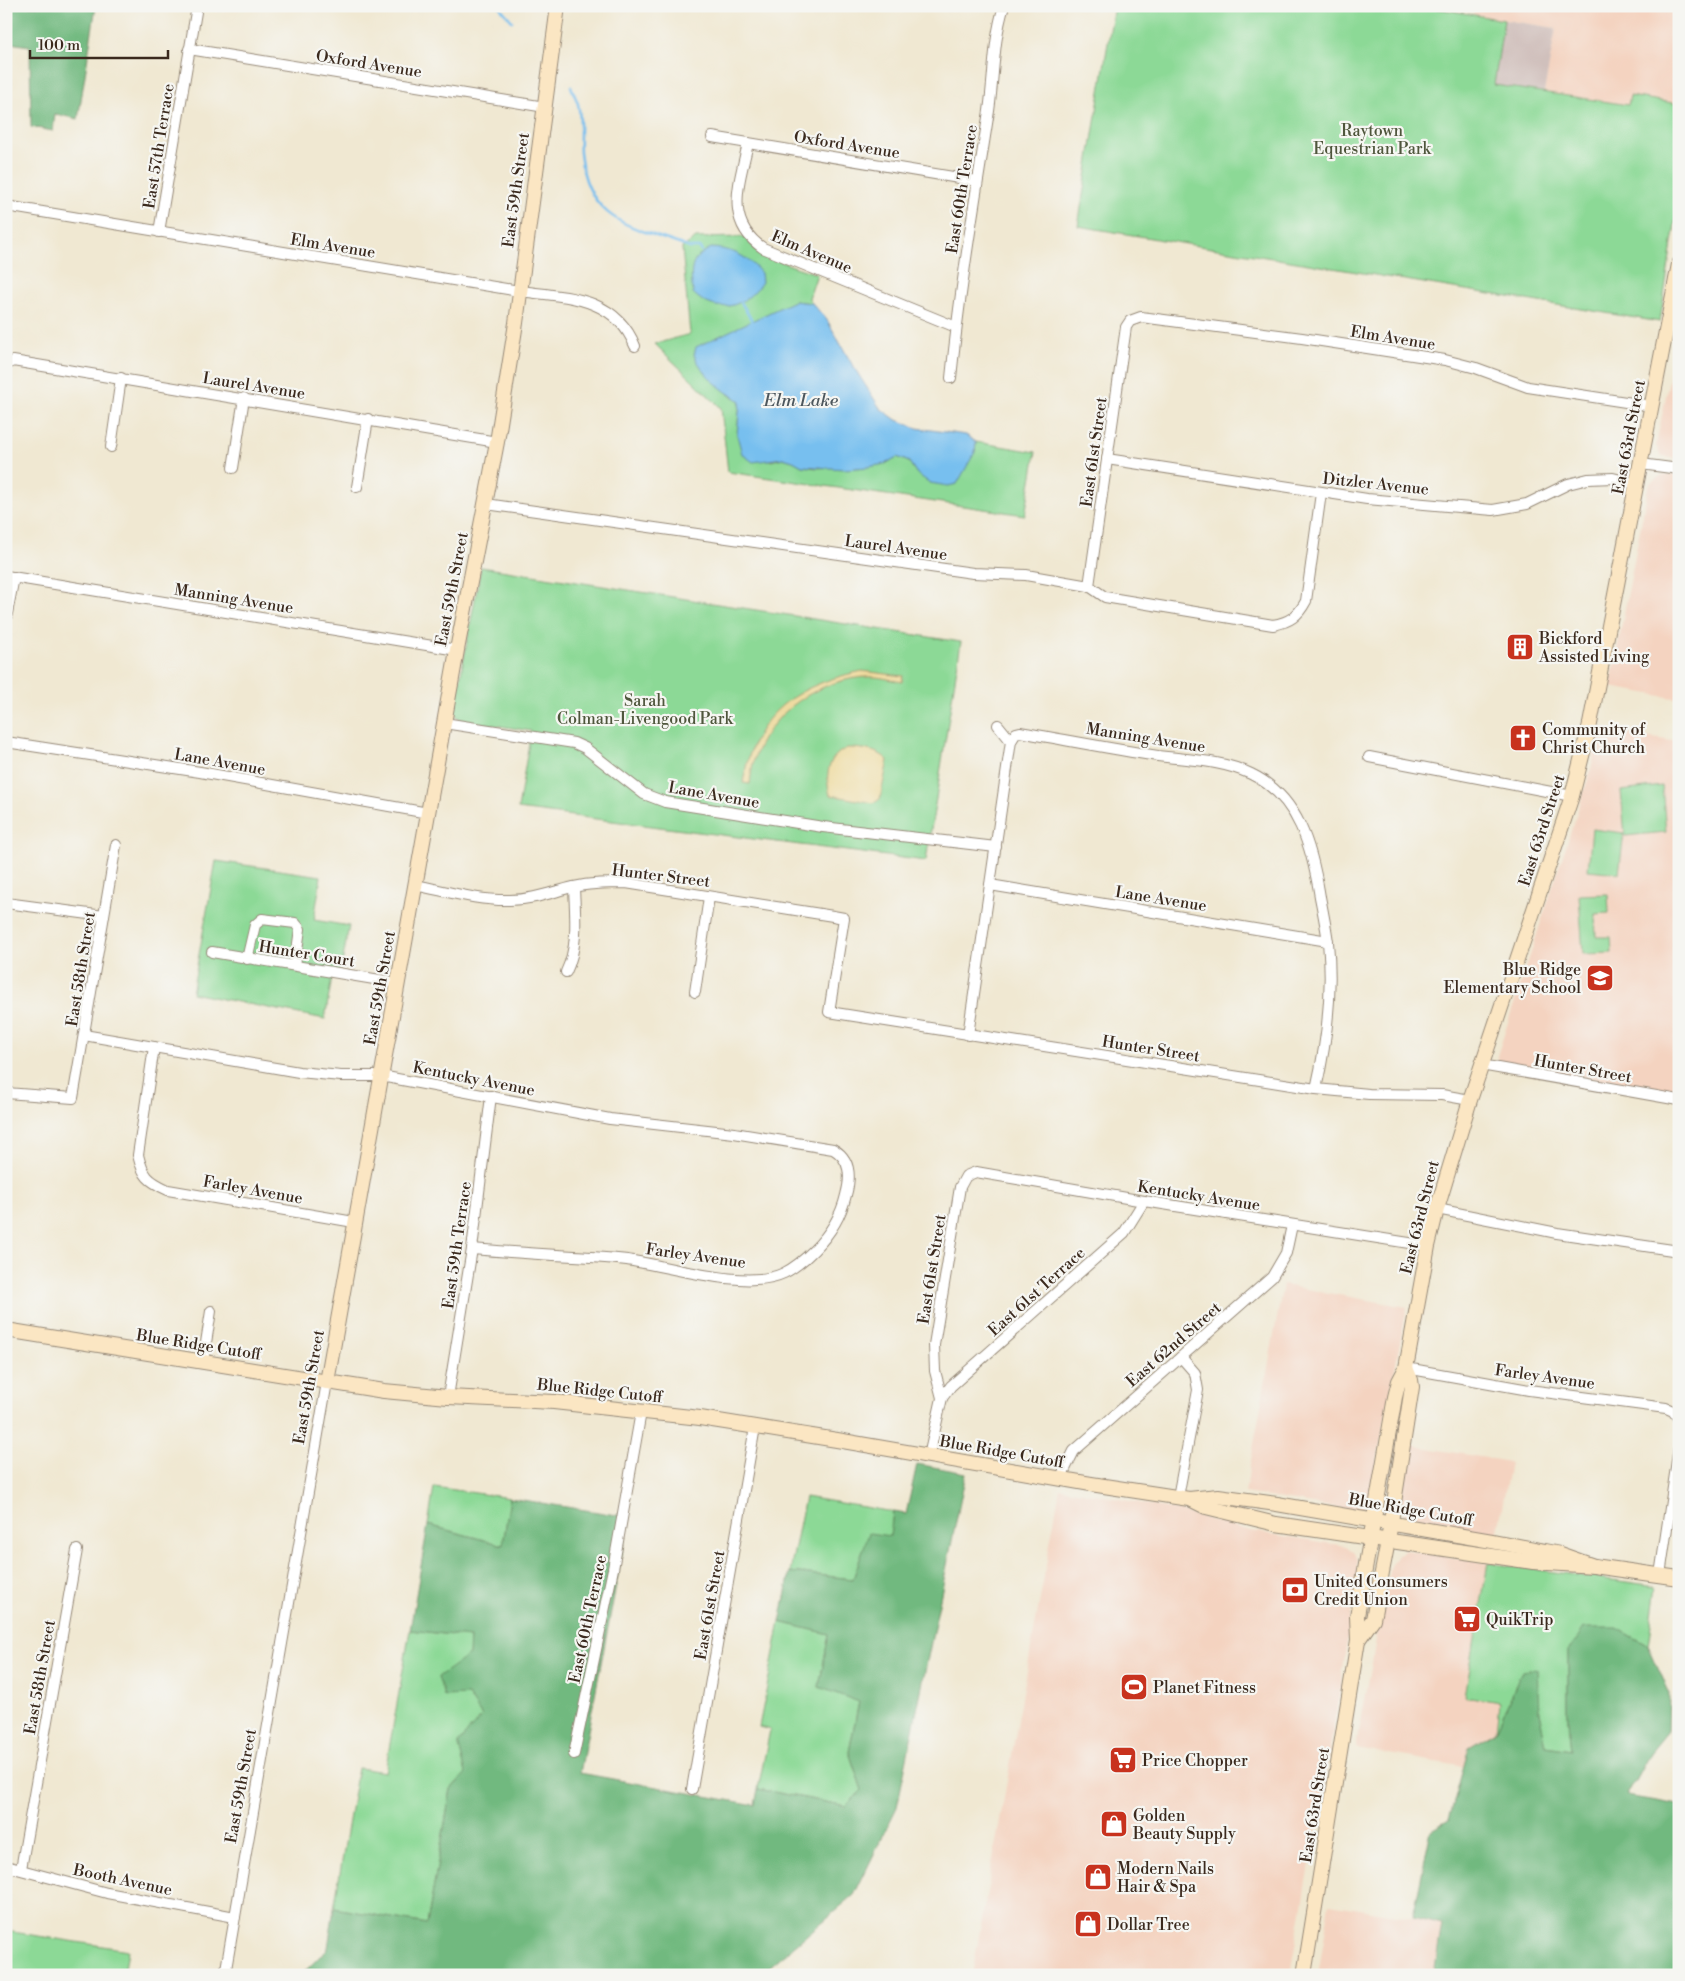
<svg xmlns="http://www.w3.org/2000/svg" width="1685" height="1981" viewBox="0 0 1685 1981" font-family="'Libre Bodoni',serif">
<style>
.built{fill:#f4d3c0}
.industrial{fill:#d0c0bc}
.green{fill:#8cd996;stroke:#64825a}
.forest{fill:#71b97f;stroke:#56724e}
.sand{fill:#eeda9e;stroke:#94825e}
.water{fill:#77bfef;stroke:#597486}
.lines{fill:none;stroke-linecap:round;stroke-linejoin:round}
.stream{stroke:#77bfef;stroke-width:2.5}
.street-casing{stroke:#968978;stroke-width:12}
.secondary-casing{stroke:#968978;stroke-width:16}
.street{stroke:#fff;stroke-width:10}
.secondary{stroke:#fbe6c3;stroke-width:14}
.labels{text-anchor:middle;stroke-width:4.5;stroke-linejoin:round;paint-order:stroke}
.street-label{font-size:16px;fill:#3b2a1e;stroke:#f6f6f2}
.park-label{font-size:16px;fill:#4f563c;stroke:#f6f6f2}
.poi-label{font-size:16px;fill:#3b2a1e;stroke:#f6f6f2;text-anchor:start}
.water-label{font-size:18px;font-style:italic;fill:#4d575d;stroke:#f6f6f2}
</style>
<rect width="100%" height="100%" fill="#f6f6f2"/>
<filter id="ink" filterUnits="userSpaceOnUse"><feTurbulence type="fractalNoise" baseFrequency=".02" numOctaves="2"/><feDisplacementMap in="SourceGraphic" scale="10" xChannelSelector="R" yChannelSelector="G"/><feConvolveMatrix kernelMatrix="1 2 1 2 8 2 1 2 1" color-interpolation-filters="sRGB"/></filter>
<filter id="wash" filterUnits="userSpaceOnUse"><feTurbulence type="fractalNoise" baseFrequency=".0096" numOctaves="4" result="noise"/><feDisplacementMap in="SourceGraphic" scale="20" xChannelSelector="R" yChannelSelector="G"/><feGaussianBlur stdDeviation="1.12" result="paint"/><feColorMatrix in="noise" values="0 0 0 0 0 0 0 0 0 0 0 0 0 0 0 0 0 1.4 0 .05"/><feComposite in="paint" operator="in"/></filter>
<g filter="url(#wash)">
<rect width="100%" height="100%" fill="#f0e8d2"/>
<!-- built -->
<g class="built">
<path d="M1474,6H1679V104L1630,96L1629,105L1544,92L1556,28L1473,15Z"/>
<path d="M1671,371L1679,372V460L1660,455L1656,445Z"/>
<path d="M1672,475L1679,476V699L1610,687L1648,488L1651,482L1661,476Z"/>
<path d="M1600,730L1679,742V1094L1505,1064L1500,1062L1497,1056L1590,773Z"/>
<path d="M1283,1285L1407,1307L1371,1491L1367,1503L1362,1509L1352,1510L1245,1493Z"/>
<path d="M1409,1445L1510,1462L1497,1537L1416,1522L1407,1518L1400,1506Z"/>
<path d="M1060,1488L1167,1508L1251,1531L1346,1546L1354,1552L1357,1561V1572L1341,1683L1291,1975H972Z"/>
<path d="M1406,1550L1488,1563L1465,1696L1500,1702L1496,1731L1469,1747L1464,1767L1356,1748L1390,1566L1398,1554Z"/>
<path d="M1330,1904L1442,1923L1434,1975H1318Z"/>
</g>
<!-- industrial -->
<path class="industrial" d="M1504,20L1556,28L1544,92L1493,85Z"/>
<!-- green -->
<g class="green">
<path d="M1114,6H1423L1504,20L1494,85L1628,105L1630,96L1679,104V197L1660,322L1078,226Z"/>
<path d="M744,237C763,259 791,265 817,274L809,298L812,303L794,301L728,394L740,401L737,435L771,461L783,458L793,461L802,466L817,468L885,464L897,457L909,462L917,474L975,452L976,442L1036,452L1025,515L728,472L721,408L655,344L690,334L682,248L696,238Z"/>
<path d="M481,567L961,642L926,861L518,809L531,731L462,720L457,717L454,711Z"/>
<path d="M1662,786L1666,832L1625,836L1621,791Z"/>
<path d="M1592,829L1624,833L1619,873L1588,870Z"/>
<path d="M216,861L321,876L314,920L349,926L341,969L332,977L325,1019L192,993Z"/>
<path d="M1608,894L1609,913L1595,914L1596,937H1611L1612,953L1583,954L1579,895Z"/>
<path d="M434,1487L510,1498L503,1545L428,1525Z"/>
<path d="M805,1497L893,1512L890,1537L869,1534L853,1579L790,1572Z"/>
<path d="M1488,1563L1656,1586L1648,1645L1617,1628L1568,1651V1721L1571,1750L1546,1746L1539,1712L1522,1671L1496,1731L1499,1702L1465,1696Z"/>
<path d="M780,1622L829,1634L819,1687L859,1701L849,1752L862,1790L846,1806L758,1789L770,1730L759,1727Z"/>
<path d="M410,1630L470,1637L468,1695L482,1716L459,1743L466,1773L451,1789L427,1924L334,1908L358,1768L385,1772Z"/>
<path d="M6,1931L128,1950L124,1975H6Z"/>
</g>
<!-- forest -->
<g class="forest">
<path d="M6,6H96L78,119L55,114L53,131L31,127L30,46L10,43L6,59Z"/>
<path d="M917,1464L966,1473L897,1807L854,1895L768,1968L764,1975H301L328,1948L334,1908L427,1924L451,1789L466,1773L458,1743L482,1716L468,1695L444,1696L438,1677L469,1655L470,1637L410,1630L428,1525L503,1545L510,1498L629,1517L580,1773L755,1805L758,1789L846,1806L862,1790L849,1752L859,1702L819,1687L829,1634L780,1622L790,1572L853,1579L869,1533L890,1536L893,1512L906,1514Z"/>
<path d="M1584,1628H1617L1648,1645L1669,1692L1668,1731L1650,1753L1627,1796L1679,1805V1975H1434L1442,1924L1413,1917L1431,1830L1449,1820L1469,1747L1496,1731L1522,1671L1537,1669L1539,1712L1546,1746L1571,1750L1568,1721V1651Z"/>
</g>
<!-- sand -->
<g class="sand">
<path d="M862,671L903,676L902,682C890,680 879,676 867,677C821,679 773,710 756,754C752,764 751,774 750,784L743,783C753,713 796,685 862,671Z"/>
<path d="M847,748C861,748 878,750 888,760L880,799L874,803L830,795C825,775 827,757 847,748Z"/>
</g>
<!-- water -->
<g class="water">
<path d="M711,248C733,249 747,256 761,273L762,282C745,308 716,316 693,293C690,271 689,259 711,248Z"/>
<path d="M794,301L812,303L827,320L853,366L880,408L895,419L917,428L966,435L976,442L975,452L957,484L948,486L930,483L917,474L909,462L897,457L885,464L868,467L844,469L802,466L793,461L783,458L753,462L742,454L737,435L740,401C720,389 704,376 694,355L696,347Z"/>
</g>
<g class="lines">
<!-- stream -->
<g class="stream">
<path d="M499,6L512,21"/>
<path d="M571,86C573,92 576,98 578,104C582,119 579,138 580,153C588,225 634,226 690,248H700L702,252"/>
<path d="M741,302L752,321"/>
</g>
</g>
</g>
<g filter="url(#ink)">
<g class="lines">
<!-- street casing -->
<g class="street-casing">
<g id="street">
<path d="M189,49L545,107"/>
<path d="M712,137L977,181"/>
<path d="M748,143C740,182 723,221 763,248L956,327"/>
<path d="M6,206L519,291C566,297 615,296 635,346"/>
<path d="M159,232L197,6"/>
<path d="M6,365L13,361L497,442"/>
<path d="M951,378C960,288 975,200 989,111C994,76 993,41 1004,6"/>
<path d="M111,447L121,378"/>
<path d="M1107,459L1367,499L1493,510L1527,504L1568,484L1588,479L1613,478L1637,484"/>
<path d="M1641,464L1679,469"/>
<path d="M233,468L244,398"/>
<path d="M357,487L368,419"/>
<path d="M486,504L973,573L1026,575L1089,586L1105,597L1273,625C1290,622 1298,616 1306,601L1321,493"/>
<path d="M6,576L457,650"/>
<path d="M1089,586L1126,327L1130,321L1141,317L1302,338L1445,360L1476,368L1528,387L1652,406"/>
<path d="M6,619L14,577"/>
<path d="M444,723L574,743L585,748L644,794L665,802L823,827L996,847"/>
<path d="M1011,741L1016,733L1020,732C1066,740 1112,749 1158,756C1189,760 1222,760 1251,774C1299,797 1312,848 1320,897C1323,912 1326,927 1328,942C1333,992 1327,1041 1316,1089"/>
<path d="M6,742L200,772L428,813"/>
<path d="M1369,757L1572,796"/>
<path d="M415,885C446,891 478,901 510,900C532,900 552,892 573,887C591,883 608,883 626,883L833,916L844,918L829,1012L1316,1089L1369,1094L1442,1095L1470,1100"/>
<path d="M990,885L1328,941"/>
<path d="M6,903L104,916"/>
<path d="M212,952L398,983"/>
<path d="M247,959L255,925L262,919L295,923L300,929L295,965"/>
<path d="M566,972C579,945 575,916 574,887"/>
<path d="M695,992L709,897"/>
<path d="M84,1035L299,1072L341,1076H381L610,1119L734,1133L833,1149C851,1159 851,1177 846,1195C841,1217 830,1234 814,1250C805,1259 796,1267 784,1273C747,1291 669,1266 627,1260C610,1258 592,1257 574,1256C540,1254 506,1252 472,1249"/>
<path d="M968,1035L1011,741L998,725"/>
<path d="M154,1047L138,1155C143,1176 148,1181 168,1190L354,1222"/>
<path d="M1481,1065L1679,1100"/>
<path d="M6,1093L73,1098L116,845"/>
<path d="M1437,1209L1557,1233L1679,1251"/>
<path d="M203,1362L211,1311"/>
<path d="M1406,1368L1529,1390L1666,1408L1673,1411L1679,1419"/>
<path d="M448,1397L472,1249L491,1096"/>
<path d="M942,1398L951,1386L1124,1233L1144,1201"/>
<path d="M929,1456L942,1398L935,1371L934,1345L960,1187L966,1176L976,1172L1144,1201L1428,1246"/>
<path d="M1060,1479L1074,1451L1272,1277L1286,1253L1292,1225"/>
<path d="M1178,1497L1198,1390L1195,1373L1181,1357"/>
<path d="M1660,1575L1679,1447"/>
<path d="M574,1754L613,1569L641,1412"/>
<path d="M692,1789L755,1427"/>
<path d="M6,1866L107,1893L235,1917"/>
<path d="M21,1869L77,1550"/>
<path d="M225,1975L327,1382"/>
</g>
</g>
<!-- secondary casing -->
<g class="secondary-casing">
<g id="secondary">
<path d="M6,1330L384,1391L448,1397L554,1402L700,1418L837,1440L1091,1484L1189,1499L1218,1496L1277,1504L1492,1541L1560,1554L1594,1566"/>
<path d="M327,1382L457,650L497,442L516,323L558,6"/>
<path d="M1190,1499L1206,1507L1276,1524L1533,1562L1594,1566L1679,1578"/>
<path d="M1358,1640L1373,1619L1388,1541L1412,1387L1411,1380L1406,1368"/>
<path d="M1304,1975L1358,1640L1357,1616L1395,1397L1399,1381L1406,1368L1428,1246L1437,1209L1470,1100L1572,796L1590,724L1679,264"/>
</g>
</g>
<!-- street -->
<use href="#street" class="street"/>
<!-- secondary -->
<use href="#secondary" class="secondary"/>
</g>
</g>
<!-- icons -->
<defs>
<g id="building-square" transform="scale(1.4375)"><rect x="-9" y="-9" width="18" height="18" rx="4" fill="#c8321e" stroke="#f6f6f2"/><path d="M-4-6H4V6H1V3H-1V6H-4ZM-2.5-4.3h1.7v1.8h-1.7ZM.8-4.3h1.7v1.8H.8ZM-2.5-1h1.7V.8h-1.7ZM.8-1h1.7V.8H.8Z" fill="#fff"/></g>
<g id="church-square" transform="scale(1.4375)"><rect x="-9" y="-9" width="18" height="18" rx="4" fill="#c8321e" stroke="#f6f6f2"/><path d="M-1.2-6h2.4v3.5h3.3v2.4h-3.3V6h-2.4V-.1h-3.3v-2.4h3.3Z" fill="#fff"/></g>
<g id="school-square" transform="scale(1.4375)"><rect x="-9" y="-9" width="18" height="18" rx="4" fill="#c8321e" stroke="#f6f6f2"/><path d="M0-5L7-2L0 1L-7-2ZM-4 1L0 2.5L4 1V4Q0 6-4 4Z" fill="#fff"/></g>
<g id="bank-square" transform="scale(1.4375)"><rect x="-9" y="-9" width="18" height="18" rx="4" fill="#c8321e" stroke="#f6f6f2"/><path d="M-6-4H6V4H-6ZM0-2.3a2.3 2.3 0 1 0 0 4.6a2.3 2.3 0 1 0 0-4.6Z" fill="#fff"/></g>
<g id="supermarket-square" transform="scale(1.4375)"><rect x="-9" y="-9" width="18" height="18" rx="4" fill="#c8321e" stroke="#f6f6f2"/><path d="M-6-5.5h2.5l.6 2H6L4.5 2H-2.5L-4.4-4H-6ZM-1.5 3.2a1.3 1.3 0 1 0 .1 0ZM3 3.2a1.3 1.3 0 1 0 .1 0Z" fill="#fff"/></g>
<g id="stadium-square" transform="scale(1.4375)"><rect x="-9" y="-9" width="18" height="18" rx="4" fill="#c8321e" stroke="#f6f6f2"/><path d="M0-5a6.5 5 0 1 0 0 10a6.5 5 0 1 0 0-10ZM-3.5-1.8h7v3.6h-7Z" fill="#fff"/></g>
<g id="shop-square" transform="scale(1.4375)"><rect x="-9" y="-9" width="18" height="18" rx="4" fill="#c8321e" stroke="#f6f6f2"/><path d="M-5-2.5h2.3a2.7 3.5 0 0 1 5.4 0H5L5.5 6h-11ZM-1.5-2.5h3a1.5 2.3 0 0 0-3 0Z" fill="#fff"/></g>
</defs>
<g fill-rule="evenodd">
<use href="#building-square" x="1520" y="647"/>
<use href="#church-square" x="1523" y="738"/>
<use href="#school-square" x="1600" y="978"/>
<use href="#bank-square" x="1295" y="1590"/>
<use href="#supermarket-square" x="1467" y="1619"/>
<use href="#stadium-square" x="1134" y="1687"/>
<use href="#supermarket-square" x="1123" y="1760"/>
<use href="#shop-square" x="1114" y="1824"/>
<use href="#shop-square" x="1098" y="1877"/>
<use href="#shop-square" x="1088" y="1924"/>
</g>
<g class="labels">
<!-- street labels -->
<g class="street-label">
<text transform="translate(369 63) rotate(9)" y="6">Oxford Avenue</text>
<text transform="translate(847 144) rotate(9)" y="6">Oxford Avenue</text>
<text transform="translate(158 146) rotate(-81)" y="6">East 57th Terrace</text>
<text transform="translate(961 189) rotate(-81)" y="6">East 60th Terrace</text>
<text transform="translate(515 190) rotate(-82)" y="6">East 59th Street</text>
<text transform="translate(333 245) rotate(9)" y="6">Elm Avenue</text>
<text transform="translate(812 251) rotate(23)" y="6">Elm Avenue</text>
<text transform="translate(1393 337) rotate(9)" y="6">Elm Avenue</text>
<text transform="translate(254 385) rotate(9)" y="6">Laurel Avenue</text>
<text transform="translate(1628 437) rotate(-79)" y="6">East 63rd Street</text>
<text transform="translate(1093 452) rotate(-82)" y="6">East 61st Street</text>
<text transform="translate(1376 483) rotate(6)" y="6">Ditzler Avenue</text>
<text transform="translate(896 547) rotate(8)" y="6">Laurel Avenue</text>
<text transform="translate(451 589) rotate(-79)" y="6">East 59th Street</text>
<text transform="translate(234 598) rotate(9)" y="6">Manning Avenue</text>
<text transform="translate(1146 737) rotate(9)" y="6">Manning Avenue</text>
<text transform="translate(220 761) rotate(10)" y="6">Lane Avenue</text>
<text transform="translate(714 794) rotate(10)" y="6">Lane Avenue</text>
<text transform="translate(1541 830) rotate(-72)" y="6">East 63rd Street</text>
<text transform="translate(661 875) rotate(7)" y="6">Hunter Street</text>
<text transform="translate(1161 898) rotate(9)" y="6">Lane Avenue</text>
<text transform="translate(307 953) rotate(9)" y="6">Hunter Court</text>
<text transform="translate(80 969) rotate(-81)" y="6">East 58th Street</text>
<text transform="translate(379 988) rotate(-80)" y="6">East 59th Street</text>
<text transform="translate(1151 1048) rotate(9)" y="6">Hunter Street</text>
<text transform="translate(1583 1068) rotate(10)" y="6">Hunter Street</text>
<text transform="translate(474 1078) rotate(11)" y="6">Kentucky Avenue</text>
<text transform="translate(253 1189) rotate(10)" y="6">Farley Avenue</text>
<text transform="translate(1199 1195) rotate(9)" y="6">Kentucky Avenue</text>
<text transform="translate(1419 1217) rotate(-76)" y="6">East 63rd Street</text>
<text transform="translate(456 1245) rotate(-82)" y="6">East 59th Terrace</text>
<text transform="translate(696 1255) rotate(8)" y="6">Farley Avenue</text>
<text transform="translate(931 1269) rotate(-81)" y="6">East 61st Street</text>
<text transform="translate(1036 1291) rotate(-42)" y="6">East 61st Terrace</text>
<text transform="translate(199 1344) rotate(9)" y="6">Blue Ridge Cutoff</text>
<text transform="translate(1173 1344) rotate(-41)" y="6">East 62nd Street</text>
<text transform="translate(1545 1376) rotate(8)" y="6">Farley Avenue</text>
<text transform="translate(308 1387) rotate(-80)" y="6">East 59th Street</text>
<text transform="translate(600 1390) rotate(6)" y="6">Blue Ridge Cutoff</text>
<text transform="translate(1002 1451) rotate(10)" y="6">Blue Ridge Cutoff</text>
<text transform="translate(1411 1509) rotate(10)" y="6">Blue Ridge Cutoff</text>
<text transform="translate(709 1605) rotate(-80)" y="6">East 61st Street</text>
<text transform="translate(587 1619) rotate(-78)" y="6">East 60th Terrace</text>
<text transform="translate(39 1677) rotate(-80)" y="6">East 58th Street</text>
<text transform="translate(240 1786) rotate(-80)" y="6">East 59th Street</text>
<text transform="translate(1314 1805) rotate(-81)" y="6">East 63rd Street</text>
<text transform="translate(123 1879) rotate(12)" y="6">Booth Avenue</text>
</g>
<!-- park labels -->
<g class="park-label">
<text x="1372" y="136">Raytown<tspan x="1372" dy="18">Equestrian Park</tspan></text>
<text x="645" y="706">Sarah<tspan x="645" dy="18">Colman-Livengood Park</tspan></text>
</g>
<!-- poi labels -->
<g class="poi-label">
<text x="1539" y="644">Bickford<tspan x="1539" dy="18">Assisted Living</tspan></text>
<text x="1542" y="735">Community of<tspan x="1542" dy="18">Christ Church</tspan></text>
<text x="1581" y="975" text-anchor="end">Blue Ridge<tspan x="1581" dy="18">Elementary School</tspan></text>
<text x="1314" y="1587">United Consumers<tspan x="1314" dy="18">Credit Union</tspan></text>
<text x="1486" y="1625">QuikTrip</text>
<text x="1153" y="1693">Planet Fitness</text>
<text x="1142" y="1766">Price Chopper</text>
<text x="1133" y="1821">Golden<tspan x="1133" dy="18">Beauty Supply</tspan></text>
<text x="1117" y="1874">Modern Nails<tspan x="1117" dy="18">Hair &amp; Spa</tspan></text>
<text x="1107" y="1930">Dollar Tree</text>
</g>
<!-- water labels -->
<g class="water-label">
<text x="801" y="406">Elm Lake</text>
</g>
</g>
<!-- margin -->
<rect width="1685" height="1981" fill="none" stroke="#f6f6f2" stroke-width="25"/>
<!-- scale -->
<path d="M30 50v8h138v-8" fill="none" stroke="#3b2a1e" stroke-width="2.5"/>
<text x="38" y="50" font-size="15" fill="#3b2a1e" stroke="#f6f6f2" stroke-width="4" paint-order="stroke">100 m</text>
</svg>
